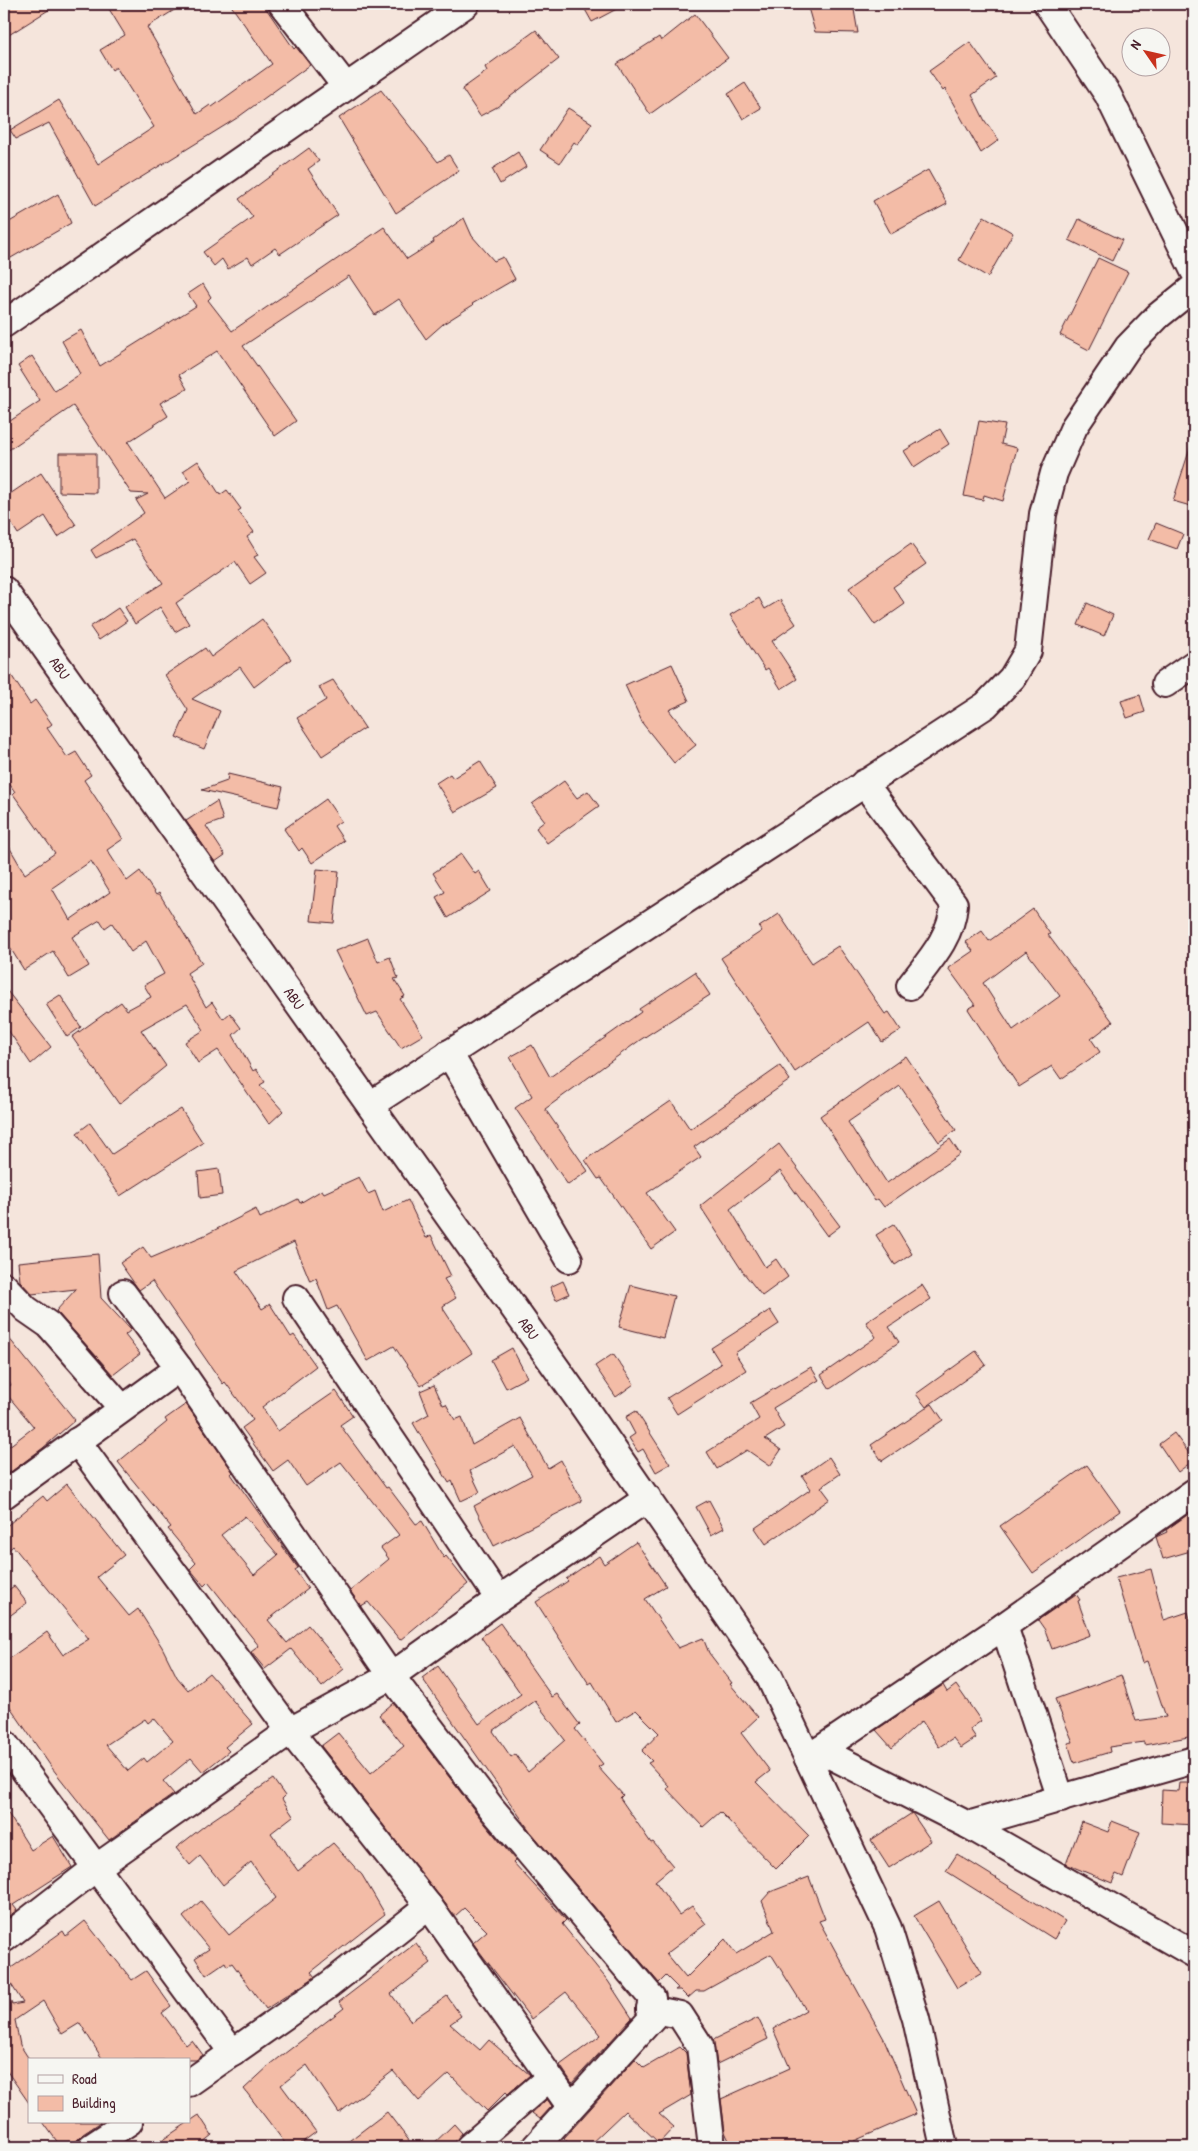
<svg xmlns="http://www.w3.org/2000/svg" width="1198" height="2151" viewBox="0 0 1198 2151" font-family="'Patrick Hand',sans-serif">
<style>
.building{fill:#f3bca7;stroke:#4a1f2b;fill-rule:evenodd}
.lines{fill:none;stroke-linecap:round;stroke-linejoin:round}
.minor-casing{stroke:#4a1f2b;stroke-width:30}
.minor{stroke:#f6f6f2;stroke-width:26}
.labels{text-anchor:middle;stroke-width:4;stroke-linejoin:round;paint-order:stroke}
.street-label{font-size:15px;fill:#4a1f2b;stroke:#f6f6f2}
</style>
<rect width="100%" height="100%" fill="#f5e5dc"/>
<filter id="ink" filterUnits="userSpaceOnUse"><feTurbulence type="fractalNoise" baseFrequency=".02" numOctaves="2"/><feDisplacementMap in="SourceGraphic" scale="10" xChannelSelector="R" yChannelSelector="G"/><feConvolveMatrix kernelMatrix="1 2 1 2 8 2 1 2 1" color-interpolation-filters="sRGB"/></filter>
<g filter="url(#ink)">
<!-- building -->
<g class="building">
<path d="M4,4H58L4,38Z"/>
<path d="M106,4H184L147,27L197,114L210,105L212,107L272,64L230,4H263L294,49L296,47L310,65L237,118L95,206L49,123L16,139L10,130L59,100L98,164L154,127L116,67L112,70L100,50L125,35Z"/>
<path d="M582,4H626L592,22Z"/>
<path d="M807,4H853L858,33L815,32Z"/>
<path d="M695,14L728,58L650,114L617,64L659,37L661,41Z"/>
<path d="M536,30L559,59L497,107L480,116L462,89L487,71L485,67Z"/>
<path d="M970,42L996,78L972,95L985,121L999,140L981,153L945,89L943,91L929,71Z"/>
<path d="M745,83L761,108L743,119L728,94Z"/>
<path d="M381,90L438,162L449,155L459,171L396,213L339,118Z"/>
<path d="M568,108L592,123L578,145L574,142L560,163L540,150Z"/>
<path d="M309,148L319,161L308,169L338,215L280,254L275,248L252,264L248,257L228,269L222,259L214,266L203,252L253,217L239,199Z"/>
<path d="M518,152L526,167L500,184L492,169Z"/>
<path d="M928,170L947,204L891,234L873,201Z"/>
<path d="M58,194L71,223L4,262V225Z"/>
<path d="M984,216L1013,233L988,277L959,260Z"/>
<path d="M464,218L472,236L494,261L503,257L515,279L472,304L473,305L443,324L426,339L399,299L375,315L349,276L243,346L296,421L275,436L217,351L179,375L187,389L160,403L168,416L128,442L165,498L190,481L183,471L198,461L220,495L227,490L241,509L238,511L254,532L247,537L258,555L254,557L266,573L250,584L235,562L176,603L189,624L175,632L160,607L135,624L125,607L163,583L133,539L96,558L91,550L144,513L136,500L148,494L131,493L73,406L4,453V425L40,401L18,366L32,356L55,391L80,374L62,341L81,330L100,366L196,306L188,294L203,284L211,297L208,300L232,331L384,227L407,259L434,242L433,240Z"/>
<path d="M1079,219L1122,240L1112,261L1069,240Z"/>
<path d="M1098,258L1128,272L1089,350L1060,335Z"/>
<path d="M979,421L1005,425L1001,444L1017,448L1003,501L984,495L983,500L964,496Z"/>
<path d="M940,429L949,444L914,467L904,451Z"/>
<path d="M1191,445L1194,446V507L1173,501Z"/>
<path d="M59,453H96V493L59,492Z"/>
<path d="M41,473L76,525L58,537L45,516L18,534L4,512V498Z"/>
<path d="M1156,523L1183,534L1177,549L1149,539Z"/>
<path d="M911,544L926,564L893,587L905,604L875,625L849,588Z"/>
<path d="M759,598L765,609L780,600L796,624L772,641L797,679L781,689L768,668L765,670L730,615Z"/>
<path d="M1087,603L1113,615L1104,636L1078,625Z"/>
<path d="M118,608L127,621L99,640L90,627Z"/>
<path d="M262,619L291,659L254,687L240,667L192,699L220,711L204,749L176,737L188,710L165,675L205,648L211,657Z"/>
<path d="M4,664L30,704L35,700L52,724L47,728L67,757L76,752L91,775L84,780L123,839L107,850L127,881L140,871L156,895L159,893L202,963L187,973L206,1007L212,1002L223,1019L230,1013L241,1028L233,1035L253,1071L256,1069L265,1082L260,1085L283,1111L269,1124L218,1050L198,1063L185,1042L204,1030L187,1004L141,1030L166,1066L119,1104L72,1037L121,1002L127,1010L151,997L144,985L164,974L146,941L131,952L112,923L105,928L100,920L72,937L89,966L69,978L53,951L24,970L4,938V838L25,874L55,853L13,794L15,792L4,776ZM91,861L110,892L70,920L52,888Z"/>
<path d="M672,664L689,701L669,710L696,745L674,763L643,724L625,685Z"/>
<path d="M333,680L365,728L322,756L297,718L326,700L319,687Z"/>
<path d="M1140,695L1145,712L1127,718L1121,701Z"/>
<path d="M480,761L497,788L455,812L436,783L450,774L453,778Z"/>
<path d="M228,774L283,787L278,807L202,790L227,781Z"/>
<path d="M564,781L577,798L588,791L599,806L547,843L536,828L545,821L532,804Z"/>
<path d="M326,799L341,821L334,826L344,841L312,863L302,848L299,851L284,829Z"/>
<path d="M217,801L223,820L206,826L225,855L215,862L186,821Z"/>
<path d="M461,854L475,874L479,871L491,891L448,918L436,897L445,892L433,873Z"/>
<path d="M317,869L339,871L334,923L311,921Z"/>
<path d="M1033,909L1050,934L1048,935L1113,1022L1091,1039L1100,1052L1061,1079L1052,1066L1019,1087L968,1009L975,1005L948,968L973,951L966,942L982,931L989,941ZM1026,951L1060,996L1013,1030L983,983Z"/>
<path d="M779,914L812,963L838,946L885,1014L889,1012L901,1030L882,1042L869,1022L795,1072L721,958L762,931L759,927Z"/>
<path d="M368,938L378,962L390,957L398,978L394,979L405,996L400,999L423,1035L401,1048L377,1012L367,1016L335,951Z"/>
<path d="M695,972L710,995L640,1040L545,1109L588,1171L568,1185L515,1108L532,1096L510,1057L532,1045L550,1077L641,1012L639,1009Z"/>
<path d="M4,987L51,1047L31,1064L4,1024Z"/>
<path d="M60,995L81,1027L67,1037L46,1004Z"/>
<path d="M906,1056L956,1130L939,1142L900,1086L848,1122L887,1183L950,1139L960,1154L884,1207L878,1199L875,1201L820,1116Z"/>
<path d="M780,1066L790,1080L694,1147L701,1157L647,1193L675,1232L651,1249L601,1178L598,1179L585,1160L671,1101L690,1129Z"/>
<path d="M181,1109L203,1143L120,1196L77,1133L90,1123L112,1154Z"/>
<path d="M779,1144L840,1226L827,1236L780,1171L730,1209L765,1267L776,1259L788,1277L762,1296L743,1272L700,1206Z"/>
<path d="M219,1169L222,1195L200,1198L198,1172Z"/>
<path d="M359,1177L368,1194L375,1191L383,1212L408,1200L426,1238L431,1235L451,1276L444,1279L456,1298L443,1306L444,1310L472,1353L421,1386L394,1346L368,1361L337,1306L328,1310L316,1278L310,1281L294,1242L236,1271L262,1309L270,1304L291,1337L294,1335L316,1366L262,1407L278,1431L336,1391L353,1416L340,1425L386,1488L388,1487L416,1524L422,1521L444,1558L446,1556L468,1584L400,1640L368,1602L361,1606L350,1591L389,1559L381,1548L399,1535L341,1462L306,1486L288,1460L273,1471L242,1428L253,1420L225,1382L223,1384L152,1281L139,1290L120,1263L143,1247L151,1258L205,1235L256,1209L260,1218L298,1199L300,1203L322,1190L324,1193Z"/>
<path d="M894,1224L912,1254L895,1265L876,1235Z"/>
<path d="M98,1254L101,1298L131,1330L125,1335L140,1354L113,1375L56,1311L76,1289L32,1294L20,1281L18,1262Z"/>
<path d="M563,1281L569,1294L556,1300L550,1287Z"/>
<path d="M631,1285L674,1296L663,1338L619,1327Z"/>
<path d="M922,1285L931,1299L889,1327L899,1342L830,1389L821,1375L876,1337L866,1322Z"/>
<path d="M770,1310L779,1324L735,1353L746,1370L677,1414L667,1398L721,1364L711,1348Z"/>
<path d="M4,1332L75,1420L43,1448L4,1477V1450L34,1427L4,1391L11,1385L4,1376Z"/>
<path d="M512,1348L527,1377L506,1388L491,1360Z"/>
<path d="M976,1351L986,1365L926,1407L916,1394Z"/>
<path d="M613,1354L634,1384L616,1397L595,1366Z"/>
<path d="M811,1367L819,1380L773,1408L784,1427L765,1439L781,1450L770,1466L747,1450L717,1469L707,1452L759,1419L750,1403Z"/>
<path d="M434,1385L443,1405L446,1404L455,1420L462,1417L472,1445L520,1418L548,1468L561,1460L582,1501L494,1546L474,1506L532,1475L515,1446L470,1471L480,1492L461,1501L452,1481L449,1483L413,1423L429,1414L420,1391Z"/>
<path d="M186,1404L233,1472L231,1474L298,1568L295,1570L308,1589L268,1620L287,1643L308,1625L344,1669L322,1687L291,1649L265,1669L251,1652L259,1646L208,1582L204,1586L190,1569L196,1563L168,1529L171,1527L118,1462L167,1422L165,1419ZM245,1516L278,1555L254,1575L221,1535Z"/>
<path d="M932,1404L943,1420L882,1461L871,1445Z"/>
<path d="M636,1411L670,1464L656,1472L643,1449L638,1452L629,1438L635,1434L626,1417Z"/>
<path d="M1174,1433L1194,1460L1178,1472L1159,1444Z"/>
<path d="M829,1457L840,1474L821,1487L830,1499L766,1544L755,1528L811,1489L802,1476Z"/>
<path d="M1087,1465L1120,1511L1033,1573L1000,1526Z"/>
<path d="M67,1484L124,1555L97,1577L129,1616L138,1609L162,1647L177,1677L188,1690L209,1673L253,1724L225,1747L229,1751L203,1772L191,1758L163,1781L174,1794L109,1840L52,1768L4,1698V1662L47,1632L63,1655L89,1639L13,1546L4,1554V1528L43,1496L47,1501ZM154,1718L173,1741L147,1762L144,1758L128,1771L106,1745L145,1719L148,1723Z"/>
<path d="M709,1500L724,1528L711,1535L696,1507Z"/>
<path d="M1190,1513L1194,1527V1550L1163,1559L1156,1537L1167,1532L1166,1530Z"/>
<path d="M636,1542L666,1586L645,1599L678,1648L703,1638L709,1653L732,1683L730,1684L758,1717L741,1733L770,1771L756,1782L809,1836L776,1869L720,1812L703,1827L667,1789L669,1786L648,1763L652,1761L642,1751L659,1733L636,1710L616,1722L592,1682L589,1684L536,1602L568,1581L566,1579L599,1556L604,1564Z"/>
<path d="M1151,1569L1164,1620L1188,1612L1194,1632V1736L1144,1745V1742L1109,1747L1110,1752L1074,1763L1068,1743L1073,1742L1055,1699L1121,1675L1136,1721L1166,1717L1147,1661L1142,1663L1116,1578Z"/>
<path d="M14,1586L27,1603L4,1620V1593Z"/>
<path d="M1076,1594L1080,1600L1078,1601L1090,1635L1052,1649L1045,1630L1038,1620Z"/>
<path d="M500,1623L552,1697L557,1694L580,1725L575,1729L603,1764L598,1767L623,1795L620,1798L651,1843L653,1842L673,1866L655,1881L679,1915L692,1906L706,1924L666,1954L686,1978L725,1939L736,1954L774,1931L762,1901L770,1892L809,1877L825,1919L819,1921L884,2039L916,2114L854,2141L857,2147H732L725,2132L721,2099L790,2068L773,2029L806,2010L771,1954L704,1991H696L688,1998L680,1990H675L678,1988L666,1976L659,1983L530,1831L422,1678L438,1666L479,1724L521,1694L481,1637ZM535,1701L565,1740L528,1772L515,1754L511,1757L493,1731Z"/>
<path d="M943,1685L947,1692L956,1685L981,1721L970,1729L976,1738L961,1748L953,1738L939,1747L922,1721L892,1748L876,1730Z"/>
<path d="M393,1703L481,1819L515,1860L513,1862L566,1920L562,1924L608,1981L632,2018L572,2083L560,2065L601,2035L566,1992L531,2019L473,1943L487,1931L464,1908L455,1916L321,1746L338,1733L371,1773L404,1746L379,1715Z"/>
<path d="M273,1779L285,1796L282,1799L293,1816L271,1833L298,1871L333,1843L362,1875L385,1914L311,1972L315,1977L266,2009L232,1963L227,1966L225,1962L206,1975L195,1958L209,1949L183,1917L201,1901L229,1935L276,1898L251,1862L223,1885L200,1856L190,1865L176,1848L208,1823Z"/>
<path d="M1179,1783H1194V1825L1161,1823L1162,1790L1178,1791Z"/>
<path d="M4,1807L31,1850L53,1836L72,1867L13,1905L17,1910L4,1920Z"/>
<path d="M912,1813L931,1841L889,1868L871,1840Z"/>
<path d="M1112,1821L1140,1832L1123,1877L1116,1874L1112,1883L1066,1864L1082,1822L1108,1832Z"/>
<path d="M957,1854L1065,1921L1054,1939L946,1871Z"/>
<path d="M939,1901L982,1973L957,1988L914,1916Z"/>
<path d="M85,1921L132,1980L146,1971L171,2006L162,2013L186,2045L192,2040L203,2055L196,2060H103L80,2023L62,2034L43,2001L15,2020L20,2045L29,2059V2103L4,2067V2002L11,2001L12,2005L23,2003L4,1973L63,1931L66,1936Z"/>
<path d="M416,1943L431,1963L391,1994L411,2021L447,1996L461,2016L450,2024L480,2050L489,2040L530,2075L508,2094L506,2092L487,2111L449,2074L419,2101L393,2071L339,2113L307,2065L281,2085L316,2132L296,2147H288L244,2089L271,2064L344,2008L339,2002Z"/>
<path d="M758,2018L768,2039L717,2064L713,2040Z"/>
<path d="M680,2047L686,2053L691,2095L659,2114L674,2127L659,2143L625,2111L587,2147H572L564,2138L635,2059L644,2068Z"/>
<path d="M547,2099L552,2106L540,2119L532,2113Z"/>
<path d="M387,2112L414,2147H341Z"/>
<path d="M199,2115L212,2135L197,2147H152Z"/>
<path d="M43,2122H101L83,2134L70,2147H61Z"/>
<path d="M454,2124L462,2133L455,2144L450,2147H430Z"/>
</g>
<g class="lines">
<!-- minor casing -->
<g class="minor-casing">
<g id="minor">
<path d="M282,4L346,87"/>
<path d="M1047,4L1108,95L1194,271"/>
<path d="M4,324L466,4"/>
<path id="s1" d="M4,590L584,1407L769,1676L888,1928L916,2019L944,2147"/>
<path d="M1165,684L1194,664"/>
<path d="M864,783L954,904C952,937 929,961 910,986"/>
<path d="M449,1053L569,1259"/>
<path d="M370,1105L986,705L1012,678L1028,651L1043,514L1054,473L1074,427L1128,347L1158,316L1194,287"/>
<path d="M4,1286L26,1309L49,1325L122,1408"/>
<path d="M123,1293L179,1368L391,1676L493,1810L652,1998L650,2009L654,2016L535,2147"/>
<path d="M296,1298L499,1599"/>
<path d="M77,1441L290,1731L429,1906L570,2106"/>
<path d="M4,1495L179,1368"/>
<path d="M1004,1626L1061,1799"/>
<path d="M4,1743L233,2053"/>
<path d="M820,1750L1004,1626L1194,1492"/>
<path d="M808,1759L820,1750L968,1825L1194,1954"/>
<path d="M968,1825L1194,1760"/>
<path d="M4,1939L97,1867L290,1731L391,1676L499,1599L648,1498"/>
<path d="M650,2009L680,2015L700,2046L712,2147"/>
<path d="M189,2083L329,1985L429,1906"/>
<path d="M91,2147L129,2122"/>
<path d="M469,2147L549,2078"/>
</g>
</g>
<!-- minor -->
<use href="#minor" class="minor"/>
</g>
</g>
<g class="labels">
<!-- street labels -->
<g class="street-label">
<text dy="5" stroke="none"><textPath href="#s1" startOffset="96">ABU</textPath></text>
<text dy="5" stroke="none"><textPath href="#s1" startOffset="501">ABU</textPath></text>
<text dy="5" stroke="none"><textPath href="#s1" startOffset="906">ABU</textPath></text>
</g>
</g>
<!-- margin -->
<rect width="1198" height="2151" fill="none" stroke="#f6f6f2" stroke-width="20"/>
<rect x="10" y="10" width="1178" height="2131" fill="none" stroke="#4a1f2b" stroke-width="2" filter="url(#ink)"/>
<!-- legend -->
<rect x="28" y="2058" width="162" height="65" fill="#f6f6f2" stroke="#b1a0a2"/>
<rect x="38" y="2075" width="25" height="8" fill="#f6f6f2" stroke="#b1a0a2"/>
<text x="72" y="2084" font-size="15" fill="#4a1f2b">Road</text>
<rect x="38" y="2096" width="25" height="15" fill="#f3bca7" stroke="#b1a0a2"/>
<text x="72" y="2108" font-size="15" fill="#4a1f2b">Building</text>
<!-- north arrow -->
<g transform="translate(1146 52) rotate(304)"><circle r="24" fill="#f6f6f2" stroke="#b1a0a2"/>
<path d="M0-4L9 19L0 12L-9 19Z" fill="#c8321e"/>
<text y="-8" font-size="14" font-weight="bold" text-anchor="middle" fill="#4a1f2b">N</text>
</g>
</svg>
